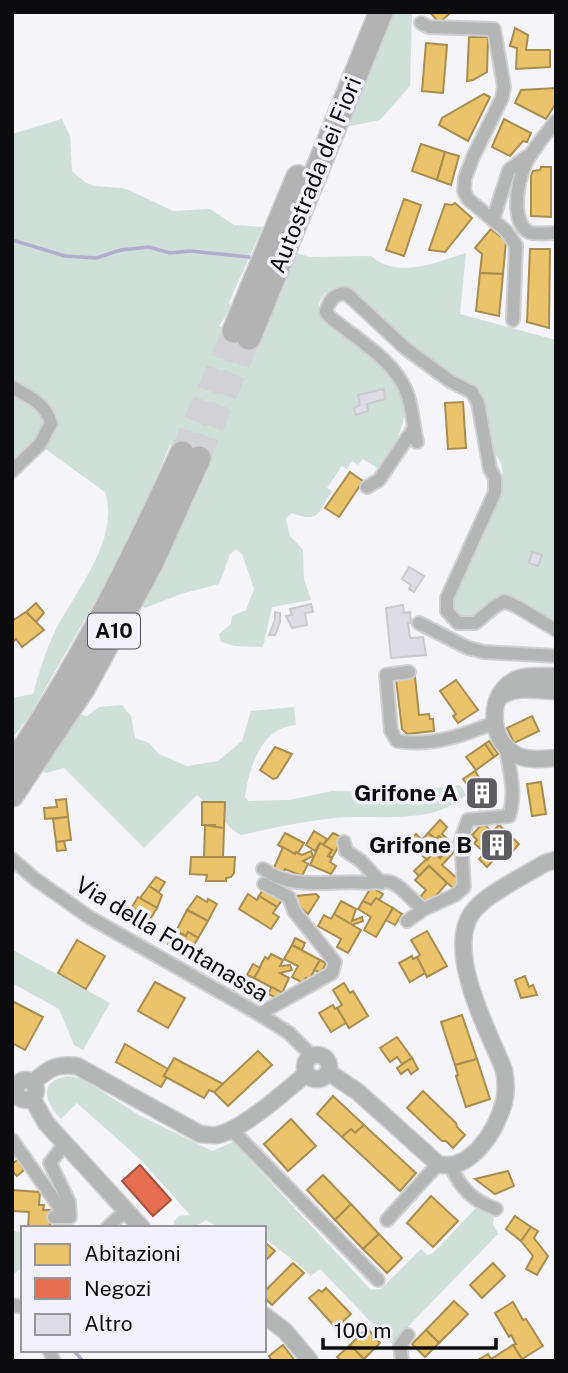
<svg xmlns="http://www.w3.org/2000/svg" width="568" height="1373" viewBox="0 0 568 1373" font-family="'Public Sans',sans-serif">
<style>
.green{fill:#d0dfd7}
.homes{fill:#e9c46a;stroke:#a78d4f;stroke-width:2}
.shops{fill:#e76f51;stroke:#a5513d;stroke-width:2}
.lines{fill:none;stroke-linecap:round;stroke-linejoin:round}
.stream{stroke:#b1adcb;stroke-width:3.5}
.building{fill:#dedde6;stroke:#cacacd;stroke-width:2}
.motorway-tunnel{stroke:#d1d1d6;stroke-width:23;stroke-dasharray:23 11;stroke-linecap:butt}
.minor-casing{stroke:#d0d0d3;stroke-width:16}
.tertiary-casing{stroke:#d0d0d3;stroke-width:19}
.motorway-casing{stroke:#d0d0d3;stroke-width:26}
.minor{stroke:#b4b6b6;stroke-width:12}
.tertiary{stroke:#b4b6b6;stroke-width:16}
.motorway{stroke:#b3b3b4;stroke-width:23}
.labels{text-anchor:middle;stroke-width:7;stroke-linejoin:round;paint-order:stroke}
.shield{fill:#f3f2fb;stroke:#515156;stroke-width:2}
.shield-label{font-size:21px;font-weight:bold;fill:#0c0c0f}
.street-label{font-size:23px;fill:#0c0c0f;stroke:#f3f2fb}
.poi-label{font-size:23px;font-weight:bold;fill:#0c0c0f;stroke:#f3f2fb;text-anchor:end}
</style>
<rect width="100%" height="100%" fill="#f4f4f9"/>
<!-- green -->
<g class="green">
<path d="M390,12H412L410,86L380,120L351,126L344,124Z"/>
<path d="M62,119L70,136L72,171L86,183L95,186L122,188L131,191L173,211L210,209L234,225L263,227L229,302L231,308L219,326L254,343L292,252L310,257L371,256C400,280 435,262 466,253L460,314L556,340L554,625L512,599C495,606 469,626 454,610L453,596L502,487C503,474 504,462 494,453L482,394C472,382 460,378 447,371C424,357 403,338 382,322C371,313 362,294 348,288C336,282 317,295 319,309C322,322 332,329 343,337C354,345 367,352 378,361C421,396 405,431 379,469L363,459L358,465L352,461L347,469L342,466L327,488L332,491C317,514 320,523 291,513L286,519L290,536L303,550L304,579L311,600L272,607L263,647L235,646L221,642L219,634L231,624L232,616L246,610L254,589L242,554L236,549L230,554L219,584L181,594L145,608L140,603L204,458L170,445L113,578L97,598L30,715L12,739V698L33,694C39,672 46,650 56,629C77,589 120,539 105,492L44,448C71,408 45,402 12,382V134Z"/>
<path d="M12,392C20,397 29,402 36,408C56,426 25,451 12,463Z"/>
<path d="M122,705L131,716L135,738L149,743L159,754L187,766L218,761L242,741L251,711L294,707L296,725C261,727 249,768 245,797L248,801L290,800L332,791L402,793L460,785L466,795C431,826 380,814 336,818C304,821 272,828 241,835L233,830L197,795L144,848L64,768L46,773L42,771L79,714L87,716L99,707Z"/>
<path d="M13,950L110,1003L83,1050L74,1045L59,1009L12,983Z"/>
<path d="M69,1076L82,1079L139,1115L212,1151L233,1142L371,1290L381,1289L421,1249L427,1255L433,1253L476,1208L494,1217L493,1224L498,1234L400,1335L394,1346L320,1269L311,1276C296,1261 280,1251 264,1237V1228H219L206,1220L193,1228H174V1221L179,1216L190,1215L142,1161L77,1103L61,1119C44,1101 38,1080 69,1076Z"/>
<path d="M12,1231L23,1232L22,1267L12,1276Z"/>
</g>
<!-- homes -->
<g class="homes">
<path d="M430,12H451L439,23Z"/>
<path d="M515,28L528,35L526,50H550V67L516,69L517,48L510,46Z"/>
<path d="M469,37H488L487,72L473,80L467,81Z"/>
<path d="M426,43L447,45L443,93L422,91Z"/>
<path d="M556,88V103L546,119L515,103L521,90Z"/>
<path d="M484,94L490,97L468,141L439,125L442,118Z"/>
<path d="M504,119L531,133L527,142L523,141L510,156L492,147Z"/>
<path d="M421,144L445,152L437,180L412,171Z"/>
<path d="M445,152L459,156L451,185L437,180Z"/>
<path d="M541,167H551V217L531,216V176L533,171L540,170Z"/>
<path d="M404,199L421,205L404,256L386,250Z"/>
<path d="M455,203L472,218L445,252L429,250L445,204L452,205Z"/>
<path d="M491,229L506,241L503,274L480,273L482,254L475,248Z"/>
<path d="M530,249H550L549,328L527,322Z"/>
<path d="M480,273L503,274L499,316L476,311Z"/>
<path d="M463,402L466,448L448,449L445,403Z"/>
<path d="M350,472L363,481L339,517L325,508Z"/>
<path d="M36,603L44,613L36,622L26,612Z"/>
<path d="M26,612L44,630L22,647L16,639L14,641L12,638V621Z"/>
<path d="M415,677L419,715L429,714L430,719H433L434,731L407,734L402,729L396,679Z"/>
<path d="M456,680L478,710L458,723L453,716L456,714L440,691Z"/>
<path d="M532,716L539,731L514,743L507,728Z"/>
<path d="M489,741L498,754L494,757L485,744Z"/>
<path d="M485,744L494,757L476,770L466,757Z"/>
<path d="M275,747L292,754L277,778L273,779L260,770Z"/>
<path d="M475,771L480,779L469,787L463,779Z"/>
<path d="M483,782L495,798L480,809L472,798L475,788Z"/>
<path d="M541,782L546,814L532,816L527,784Z"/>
<path d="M66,799L68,817L45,819L44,808L57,807L56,800Z"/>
<path d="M202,802H225L224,828H215V825H202Z"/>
<path d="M68,817L71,840L56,842L53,819Z"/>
<path d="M440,820L447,827L442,834L452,843L449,847L454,852L442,865L460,881L454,889L429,866L419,876L414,871L434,852L440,858L446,851L440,847L445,841L439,836L436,839L428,833Z"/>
<path d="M483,823L492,832L499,825L519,844L512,852L506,846L487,867L479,859L485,853L474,843L477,840L472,835Z"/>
<path d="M205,825L224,828L223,857H204Z"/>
<path d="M314,831L327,839L323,845L320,843L315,851L306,845Z"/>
<path d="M285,833L304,843L298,853L295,854L278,845Z"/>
<path d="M333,833L343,838L332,858L328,856L332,850L323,845Z"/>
<path d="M428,833L436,839L439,836L445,841L440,847L446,851L440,858L434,852L427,860L408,842L416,834L422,840Z"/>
<path d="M64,841L66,850L57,851L56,842Z"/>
<path d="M320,843L332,850L328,856L332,858L330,862L336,866L331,874L310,865Z"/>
<path d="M283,847L295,854L296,852L302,855L311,851L313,856L303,861L308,864L302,876L285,869L282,874L274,868Z"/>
<path d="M191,857H235L234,873L231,877L226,878V881H206L207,875L190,874Z"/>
<path d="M429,866L447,883L429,904L420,897L426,890L415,880Z"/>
<path d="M156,877L165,882L159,892L149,886Z"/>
<path d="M149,886L162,895L157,908L140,898Z"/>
<path d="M371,887L383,894L379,900L376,898L371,905L363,901Z"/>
<path d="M264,888L282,900L277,907L259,896Z"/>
<path d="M248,894L257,900L259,896L277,907L273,913L279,917L271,929L239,909Z"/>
<path d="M316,894L319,897L308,914L298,906L296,896Z"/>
<path d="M197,896L207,902L208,899L217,904L208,921L187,910Z"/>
<path d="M138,897L157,908L151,918L132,907Z"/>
<path d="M376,898L393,908L376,937L364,930L371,917L358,909L363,901L371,905Z"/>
<path d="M341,901L356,909L352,921L362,917L363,921L352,925L334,914Z"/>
<path d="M393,908L402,914L395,925L386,920Z"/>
<path d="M187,910L208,921L198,938L188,932L186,936L176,931Z"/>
<path d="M334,914L361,930L348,953L337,947L341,939L318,926L324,915L331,919Z"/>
<path d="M176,931L186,936L188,932L198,938L188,955L168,944Z"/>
<path d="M427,931L447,966L427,977L417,957L420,955L411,940Z"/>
<path d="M295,938L305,943L302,950L292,945Z"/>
<path d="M77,940L105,956L86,989L58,973Z"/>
<path d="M292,945L320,960L309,980L306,978L303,983L292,977L298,966L284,959Z"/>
<path d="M271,954L283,960L280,966L290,965L292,970L280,973L289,978L282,993L254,978L265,957L268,959Z"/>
<path d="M412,956L413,959L417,957L425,973L410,982L399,963Z"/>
<path d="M320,960L326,963L321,973L314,970Z"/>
<path d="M253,964L260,968L254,978L247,975Z"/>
<path d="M525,976L529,987L533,985L537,995L521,998L515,980Z"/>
<path d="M155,982L185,998L168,1028L138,1011Z"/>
<path d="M344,983L350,993L353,991L368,1016L349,1028L337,1008L342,1005L333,990Z"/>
<path d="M272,987L282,993L279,999L268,994Z"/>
<path d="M12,1001L43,1017L25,1050L12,1043Z"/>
<path d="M333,1005L335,1009L337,1008L346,1023L331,1032L319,1013Z"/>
<path d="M462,1015L477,1059L455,1065L441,1022Z"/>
<path d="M397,1037L412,1058L402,1064L397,1057L390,1062L380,1048Z"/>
<path d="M125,1044L168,1069L164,1076L167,1077L161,1087L116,1062Z"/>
<path d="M258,1051L272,1065L228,1106L214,1092Z"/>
<path d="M174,1058L223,1084L214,1092L209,1090L204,1098L164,1076Z"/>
<path d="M412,1058L418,1069L411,1074L408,1069L401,1074L397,1068Z"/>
<path d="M477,1059L490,1099L466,1107L456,1076L458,1075L455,1065Z"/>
<path d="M423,1091L456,1123L457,1127L465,1135L453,1148L446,1141H442L407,1108Z"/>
<path d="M333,1096L364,1125L355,1133L351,1129L342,1137L317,1114Z"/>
<path d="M291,1119L316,1146L288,1171L264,1144Z"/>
<path d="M364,1125L416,1173L400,1191L342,1137L351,1129L355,1133Z"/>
<path d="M19,1159L24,1170L17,1176L12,1171V1164Z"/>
<path d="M508,1171L514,1186L495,1194L475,1179Z"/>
<path d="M323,1175L351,1204L335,1220L307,1190Z"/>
<path d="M12,1190L40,1192L39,1205H44L43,1210H51L50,1228H28L29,1212L12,1211Z"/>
<path d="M431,1196L458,1221L433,1247L407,1223Z"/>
<path d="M351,1204L379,1234L363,1249L335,1220Z"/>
<path d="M515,1216L531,1227L521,1241L506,1229Z"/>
<path d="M531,1227L538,1231L534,1238L548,1256L537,1275L526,1269L533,1256L521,1241Z"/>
<path d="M379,1234L402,1258L387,1273L363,1249Z"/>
<path d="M264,1244H267L275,1251L264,1262Z"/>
<path d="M293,1263L304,1273L272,1305L264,1297V1292Z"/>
<path d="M493,1263L505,1276L482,1298L470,1285Z"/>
<path d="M326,1288L351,1314L336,1328L309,1298L319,1290L322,1292Z"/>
<path d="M454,1301L468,1314L439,1343L426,1330Z"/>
<path d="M513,1302L523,1320L526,1319L543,1346L522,1359L513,1345L516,1344L511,1335L509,1337L495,1313Z"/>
<path d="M367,1328L380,1343L364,1359L350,1345Z"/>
<path d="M426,1330L439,1343L425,1357L412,1344Z"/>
<path d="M283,1345L295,1361H272L269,1356Z"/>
<path d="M350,1345L364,1359L362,1361H341L337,1357Z"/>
<path d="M513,1345L523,1361H476L488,1354L491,1359Z"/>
</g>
<!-- shops -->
<path class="shops" d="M140,1165L171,1200L153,1216L122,1181Z"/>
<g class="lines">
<!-- stream -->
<g class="stream">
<path d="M12,240L65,256L96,258L121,250L149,247L170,253L190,251L249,257"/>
<path d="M73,1350L83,1361"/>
</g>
</g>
<!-- building -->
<g class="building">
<path d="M384,389L385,399L367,404L368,411L356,415L354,408L360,405L358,395Z"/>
<path d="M532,552L542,555L538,566L529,563Z"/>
<path d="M409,567L424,576L414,592L409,589L411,585L402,579Z"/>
<path d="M311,604L313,612L305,613L307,625L292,628L286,616L292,615L290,609Z"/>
<path d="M403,605L404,613L410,612L411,623H408L410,638L423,637L426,655L391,658L386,608Z"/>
<path d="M275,612L280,613V622L275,635H269L275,620Z"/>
</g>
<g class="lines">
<!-- motorway-tunnel -->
<g class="motorway-tunnel">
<path d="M182,453L234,331"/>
<path d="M199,458L249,338"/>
</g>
<!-- minor casing -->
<g class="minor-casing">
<g id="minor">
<path d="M421,23L429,27L494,29L504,87L502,98L473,157L465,178L464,191L468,199L506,231L516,245L513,320"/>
<path d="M556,121C532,151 516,168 517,208C518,217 520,228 529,232C536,235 548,233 556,233"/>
<path d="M493,220L509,170L526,157"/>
<path d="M12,387C28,396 46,404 51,423L40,444L12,471"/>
<path d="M417,442C413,425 413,410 407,393C395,360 356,339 330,317L326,312C329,301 334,292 347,294L405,348L450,381L472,392L478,403L490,469L495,478V492L447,598V611L458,623H475L493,608L504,601L516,606L556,630"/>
<path d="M367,487L379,480L414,428"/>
<path d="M419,623L468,648L484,652L556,656"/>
<path d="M409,672L386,675L391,731L397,741C429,747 466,735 495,722"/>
<path d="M344,842L346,851L361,861L381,883"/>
<path d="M12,859L35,879L89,917L259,1014L289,1033L311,1055"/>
<path d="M263,869C295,892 331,879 368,883C375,883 384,880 390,882C403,886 412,902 424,909L455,895L464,887L461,840L468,820L509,816C517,792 509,771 506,747"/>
<path d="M407,921L424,909"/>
<path d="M259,1014L332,973L335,962L294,911L289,897L264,884"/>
<path d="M232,1130L378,1280"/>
<path d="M12,1140L60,1208"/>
<path d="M451,1166C460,1188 473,1201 496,1209"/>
<path d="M54,1217H70L69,1202L50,1163L65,1143"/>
<path d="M387,1220L438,1164"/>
<path d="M107,1228L125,1211"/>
<path d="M12,1305L23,1307"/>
<path d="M49,1350L54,1361"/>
<path d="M402,1361L400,1346L408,1335"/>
</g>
</g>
<!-- tertiary casing -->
<g class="tertiary-casing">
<g id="tertiary">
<path d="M553,676C541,676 526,675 515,680C488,693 488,737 513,753C525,761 542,759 556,758"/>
<path d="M501,696C517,686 535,690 553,691"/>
<circle cx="317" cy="1067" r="12"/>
<path d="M328,1072L358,1092L438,1164C471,1173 497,1129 504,1102C507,1091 506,1081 504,1070C488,1030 440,943 477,907C492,891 526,875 545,863L556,860"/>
<circle cx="26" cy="1090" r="10"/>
<path d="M33,1082C50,1068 55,1064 77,1066L200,1134C205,1134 212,1136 217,1135C241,1131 287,1090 306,1074"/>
<path d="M32,1098L46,1123L142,1228"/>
<path d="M264,1315L285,1331L310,1361"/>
</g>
</g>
<!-- motorway casing -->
<g class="motorway-casing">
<g id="motorway">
<path d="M234,331L298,177"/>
<path d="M249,338L381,12"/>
<path d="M12,766C80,667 132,561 182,453"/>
<path d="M12,795L84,687L151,564L199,458"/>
</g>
</g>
<!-- minor -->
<use href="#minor" class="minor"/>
<!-- tertiary -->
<use href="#tertiary" class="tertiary"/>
<!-- motorway -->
<use href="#motorway" class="motorway"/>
</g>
<!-- icons -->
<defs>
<g id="building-square" transform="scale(1.75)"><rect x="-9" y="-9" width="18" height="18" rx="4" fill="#5d5d61" stroke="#f3f2fb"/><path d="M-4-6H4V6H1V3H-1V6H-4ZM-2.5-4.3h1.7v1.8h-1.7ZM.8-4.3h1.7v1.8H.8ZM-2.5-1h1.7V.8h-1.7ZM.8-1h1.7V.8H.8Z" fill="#fff"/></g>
</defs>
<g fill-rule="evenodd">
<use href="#building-square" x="482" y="793"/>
<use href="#building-square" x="497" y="845"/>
</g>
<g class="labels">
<!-- shield labels -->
<rect class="shield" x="88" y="613.5" width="52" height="35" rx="5"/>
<g class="shield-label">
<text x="114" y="638">A10</text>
</g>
<!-- street labels -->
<g class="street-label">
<text transform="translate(315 175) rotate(-68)" y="8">Autostrada dei Fiori</text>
<text transform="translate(172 939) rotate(31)" y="8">Via della Fontanassa</text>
</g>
<!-- poi labels -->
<g class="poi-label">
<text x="458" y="801">Grifone A</text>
<text x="472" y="853">Grifone B</text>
</g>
</g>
<!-- border -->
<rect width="568" height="1373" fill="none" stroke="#0c0c0f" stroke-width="28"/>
<!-- legend -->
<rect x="21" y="1226" width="245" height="126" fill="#f3f2fb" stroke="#97969d" stroke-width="2"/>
<rect x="35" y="1244" width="35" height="21" fill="#e9c46a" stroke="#97969d" stroke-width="2"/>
<text x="84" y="1261" font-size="21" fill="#0c0c0f">Abitazioni</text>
<rect x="35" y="1278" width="35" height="21" fill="#e76f51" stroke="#97969d" stroke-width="2"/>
<text x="84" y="1296" font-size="21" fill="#0c0c0f">Negozi</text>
<rect x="35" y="1314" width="35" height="21" fill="#dedde6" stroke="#97969d" stroke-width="2"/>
<text x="84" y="1331" font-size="21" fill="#0c0c0f">Altro</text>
<!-- scale -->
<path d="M323 1338v10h173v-10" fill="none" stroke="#0c0c0f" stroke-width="3.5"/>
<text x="334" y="1338" font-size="21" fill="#0c0c0f" stroke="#f3f2fb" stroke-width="5" paint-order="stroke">100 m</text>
</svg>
